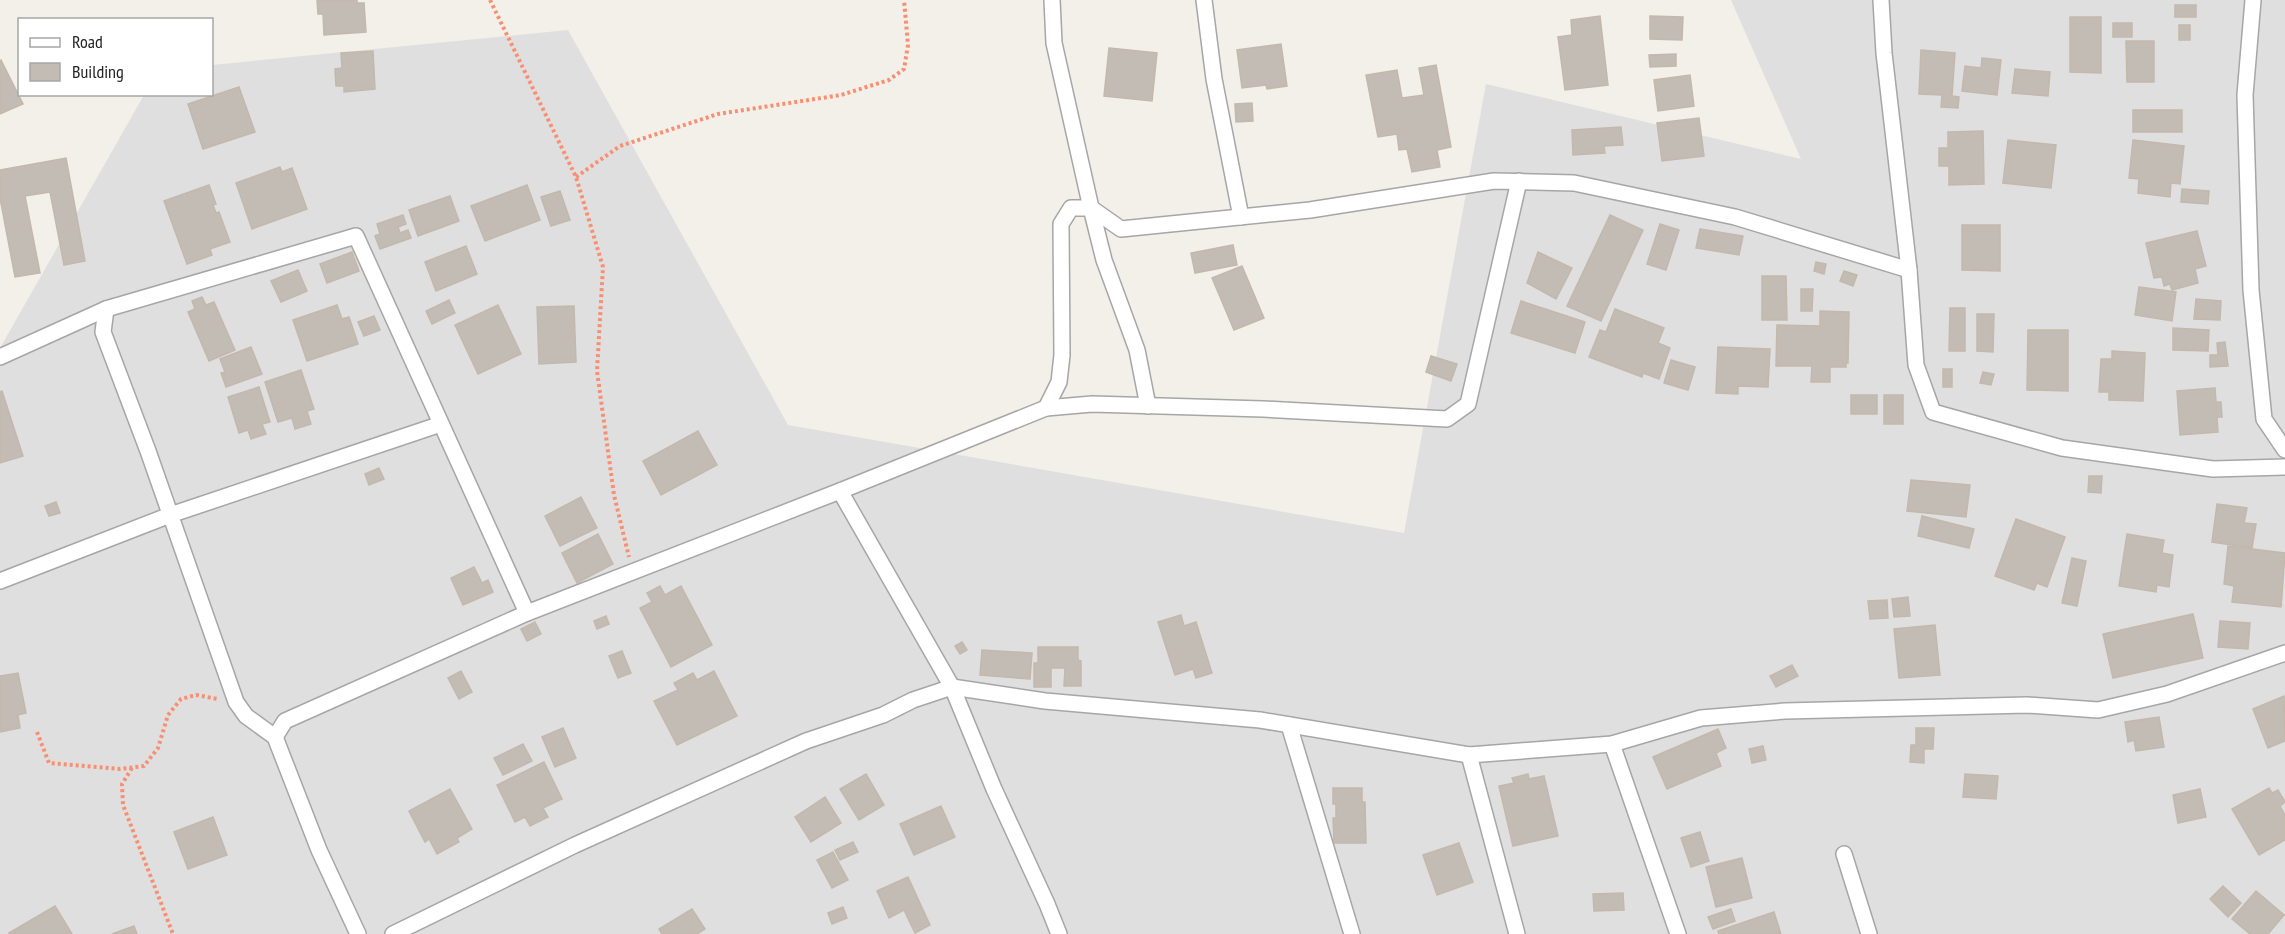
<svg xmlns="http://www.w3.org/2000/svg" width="2285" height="934" viewBox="0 0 2285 934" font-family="'PT Sans Narrow',sans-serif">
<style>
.residential{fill:#e0dfdf}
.building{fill:#c2bcb5;stroke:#c3b8ab;stroke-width:1.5}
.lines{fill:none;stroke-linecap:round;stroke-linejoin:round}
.minor-casing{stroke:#a6a6a6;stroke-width:18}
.path{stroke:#f88f73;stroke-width:4;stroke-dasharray:3 3;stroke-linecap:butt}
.minor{stroke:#fff;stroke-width:15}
</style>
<rect width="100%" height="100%" fill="#f2f0e9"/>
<!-- residential -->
<path class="residential" d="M1731,0H2285V934H0V348L144,95L212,94V65L568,30L788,425L1404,533L1486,84L1801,159Z"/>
<!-- building -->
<g class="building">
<path d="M317,0H357V3H364L366,32L324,35L323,14H318Z"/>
<rect x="2175" y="5" width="21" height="12"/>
<path d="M1600,16L1608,85L1565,90L1558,37L1572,35L1571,20Z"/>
<path d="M1650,16L1683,17L1682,40L1650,39Z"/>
<path d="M2070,17H2101V73L2070,72Z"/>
<rect x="2113" y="23" width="19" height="14"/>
<rect x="2179" y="25" width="11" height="15"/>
<path d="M2126,41H2154V82H2127Z"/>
<path d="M1281,44L1287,86L1267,89L1266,85L1242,88L1237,50Z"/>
<path d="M1109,48L1157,53L1152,101L1104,96Z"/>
<path d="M1921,50L1955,53L1952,96L1959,97L1958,108L1941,107L1942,95L1919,94Z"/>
<path d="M373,51L375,89L344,92V86H336L335,69L342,68L341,53Z"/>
<path d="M1676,54V66L1650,67L1649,55Z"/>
<path d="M1982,58L2001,60L1997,95L1962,91L1965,66L1981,68Z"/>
<path d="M1,60L23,104L0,114V61Z"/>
<path d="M1436,65L1451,147L1437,150L1440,167L1412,172L1407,149L1399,150L1397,134L1378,137L1366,75L1397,70L1402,98L1424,95L1419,68Z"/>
<path d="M2015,69L2050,72L2048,96L2012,93Z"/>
<path d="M1690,75L1694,106L1658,111L1654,80Z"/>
<path d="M239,87L255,132L203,149L188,104Z"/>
<path d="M1252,103L1253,121L1236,122L1235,104Z"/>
<rect x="2133" y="110" width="49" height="22"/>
<path d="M1699,118L1704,156L1662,161L1657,123Z"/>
<path d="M1621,127L1623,145L1604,146L1605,153L1573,155L1572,130Z"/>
<path d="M1983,131L1984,184L1949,185V166H1939V148H1948V132Z"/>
<path d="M2008,140L2056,145L2051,188L2003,183Z"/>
<path d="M2133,140L2184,146L2180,184L2171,183L2170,197L2138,193L2139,179L2129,178Z"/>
<path d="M66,158L85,261L64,265L50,192L25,196L40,273L15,277L0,198V170Z"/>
<path d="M280,167L282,172L292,168L307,209L252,229L236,183Z"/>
<path d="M209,185L216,204L213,205L216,213L219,212L230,242L210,249L212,255L187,264L164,201Z"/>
<path d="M527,185L540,220L485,241L471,206Z"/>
<path d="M2182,189L2209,191L2208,204L2181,202Z"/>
<path d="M560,191L570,220L551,226L541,197Z"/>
<path d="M450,196L459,221L418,236L409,210Z"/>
<path d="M403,215L406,224L398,227L400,233L408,230L411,238L380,249L375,236L380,234L377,224Z"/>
<path d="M1610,215L1643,230L1601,321L1567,306Z"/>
<path d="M1660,224L1679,230L1666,270L1647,264Z"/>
<path d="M1962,225H2000V271L1962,270Z"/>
<path d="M1700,229L1743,236L1739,255L1696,248Z"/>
<path d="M2197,231L2206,266L2195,269L2198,283L2172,290L2170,284L2164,286L2162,277L2154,278L2146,243Z"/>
<path d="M1233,245L1237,265L1195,273L1191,253Z"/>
<path d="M466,246L477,274L436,291L425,262Z"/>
<path d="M352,252L359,271L327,283L320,264Z"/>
<path d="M1538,252L1572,268L1556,299L1527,283Z"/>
<path d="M1816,262L1826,264L1824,274L1814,271Z"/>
<path d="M1242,266L1264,318L1234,330L1212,278Z"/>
<path d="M298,270L307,291L281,302L271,281Z"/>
<path d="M1844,271L1857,275L1853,286L1840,281Z"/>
<path d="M1762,276H1786L1787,320H1762Z"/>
<path d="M2139,287L2176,292L2172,321L2135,315Z"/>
<path d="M1801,289H1813L1812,311H1801Z"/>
<path d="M202,297L206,305L214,302L235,350L209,361L188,312L195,309L192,301Z"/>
<path d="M2196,299L2221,301L2220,320L2194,319Z"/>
<path d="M449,300L455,313L432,324L426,311Z"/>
<path d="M1521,301L1585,322L1575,353L1511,333Z"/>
<path d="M337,305L342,319L349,317L358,344L307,361L293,320Z"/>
<path d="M498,305L521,354L478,374L455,325Z"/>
<path d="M574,306L576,362L539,364L537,307Z"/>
<path d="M1950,308H1965V351H1949Z"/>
<path d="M1615,309L1664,328L1658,343L1670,348L1659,379L1643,373L1642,377L1589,357L1600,330L1606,332Z"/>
<path d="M1820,311L1849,312L1848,363H1846V367H1830V382H1811L1812,366H1776L1777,325L1820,326Z"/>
<path d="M1977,314H1994L1993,352L1977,351Z"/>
<path d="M374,316L380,330L364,336L358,322Z"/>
<path d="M2173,328L2209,330L2208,351L2173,350Z"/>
<path d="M2028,330H2068V391L2027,390Z"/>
<path d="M2225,342L2228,366L2210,367V355H2218L2217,343Z"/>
<path d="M251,347L262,374L226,387L221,373L225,372L220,359Z"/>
<path d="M1718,347L1770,349L1768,387L1738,386V394L1716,393Z"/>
<path d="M2112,351L2145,353L2143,401L2109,400V392H2099L2101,359H2112Z"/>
<path d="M1431,356L1457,364L1451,381L1426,372Z"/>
<path d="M1671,360L1695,367L1688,390L1664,383Z"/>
<rect x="1943" y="369" width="9" height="18"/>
<path d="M301,370L314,409L307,411L311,424L295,429L292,418L278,422L265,382Z"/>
<path d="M1983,372L1994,374L1991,385L1980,383Z"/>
<path d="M259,387L270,422L262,424L266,434L251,439L248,430L239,433L228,397Z"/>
<path d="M2215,388L2216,402H2221L2222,417H2217L2218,432L2180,435L2177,391Z"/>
<path d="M2,391L23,456L0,463V392Z"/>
<rect x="1851" y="395" width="26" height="19"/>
<rect x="1884" y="395" width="19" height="29"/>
<path d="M698,431L717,465L661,495L643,461Z"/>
<path d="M379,468L384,479L369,485L365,474Z"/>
<path d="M2089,476H2102L2101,493L2088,492Z"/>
<path d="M1911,480L1970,485L1966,517L1907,511Z"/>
<path d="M581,497L597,528L560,546L545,516Z"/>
<path d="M56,502L60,513L49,516L45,506Z"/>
<path d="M2217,504L2247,508L2244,523L2256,524L2252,548L2212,542Z"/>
<path d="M1922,516L1974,529L1969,548L1918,536Z"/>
<path d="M2016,519L2065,537L2047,587L2037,583L2034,590L1995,576Z"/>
<path d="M598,534L613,564L577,583L562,553Z"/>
<path d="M2127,534L2164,540L2162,553L2173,555L2169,587L2157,585L2156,592L2119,586Z"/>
<path d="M2228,546L2285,553L2281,607L2232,602L2234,586L2224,584Z"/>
<path d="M2072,558L2086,561L2077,606L2062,603Z"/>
<path d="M474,567L482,583L488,580L493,592L463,605L451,578Z"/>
<path d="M660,586L665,595L681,586L712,645L671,667L640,608L652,602L647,593Z"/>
<path d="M1908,597L1910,616L1894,617L1892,599Z"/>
<path d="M1887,600L1888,618L1870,619L1868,601Z"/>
<path d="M2193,614L2203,658L2113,678L2103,634Z"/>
<path d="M1181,615L1184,626L1196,622L1212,673L1196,678L1193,669L1175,675L1158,622Z"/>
<path d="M606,616L609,624L597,629L594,621Z"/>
<path d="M2220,621L2250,623L2248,649L2218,647Z"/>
<path d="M535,622L541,634L527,641L521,629Z"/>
<path d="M1935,625L1940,675L1899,678L1894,629Z"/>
<path d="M962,642L967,650L960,654L955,646Z"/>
<path d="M1038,647H1078V660L1081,661V686H1064L1065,668H1051V687H1034V663H1038Z"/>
<path d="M982,650L1032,653L1030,679L980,675Z"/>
<path d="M622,651L631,673L618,678L609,656Z"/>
<path d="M1792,665L1798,676L1776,687L1770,676Z"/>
<path d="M461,671L472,692L459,699L448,678Z"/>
<path d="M714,671L737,716L677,745L654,701L678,690L674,683L693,673L697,680Z"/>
<path d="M18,673L26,713L18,715L20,728L0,732V676Z"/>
<path d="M2284,696L2285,741L2268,748L2253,709Z"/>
<path d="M2159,717L2164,747L2136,751L2134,740L2128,742L2125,722Z"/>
<path d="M563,728L576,758L555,767L542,737Z"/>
<path d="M1916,728H1934L1933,749H1924V763L1910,762L1911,745H1916Z"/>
<path d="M1718,729L1726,748L1716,753L1721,766L1667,789L1653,757Z"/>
<path d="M523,744L532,761L503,775L494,758Z"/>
<path d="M1763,746L1766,760L1752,763L1749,749Z"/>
<path d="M544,762L562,799L543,808L548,817L530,826L525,817L515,822L497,785Z"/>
<path d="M866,774L884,805L859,820L840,789Z"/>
<path d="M1528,774L1529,779L1544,776L1558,836L1513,846L1499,786L1514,783L1512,778Z"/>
<path d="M1965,774L1998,776L1996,799L1963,797Z"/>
<path d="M1333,788H1362V802H1365L1366,843H1334L1333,818H1336V804H1333Z"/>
<path d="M2269,788L2272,793L2278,790L2285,802L2280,806L2285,815V840L2259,855L2232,809Z"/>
<path d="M450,789L472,829L457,838L459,842L437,854L429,839L425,842L409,811Z"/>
<path d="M2200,789L2206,817L2178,823L2173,795Z"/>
<path d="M825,797L841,823L811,842L795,817Z"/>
<path d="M941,806L955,837L914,855L900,824Z"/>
<path d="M213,817L227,855L188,869L174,832Z"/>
<path d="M1700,832L1709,861L1691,867L1681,838Z"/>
<path d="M853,842L858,852L840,860L835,850Z"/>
<path d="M1459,843L1473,882L1437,895L1423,855Z"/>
<path d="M833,852L848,880L832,888L817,860Z"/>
<path d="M1742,858L1752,898L1716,907L1706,867Z"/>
<path d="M908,877L930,925L915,933L904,910L889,918L877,891Z"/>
<path d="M2223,886L2241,903L2228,917L2210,899Z"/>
<path d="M2256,891L2284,915L2268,934H2250L2232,919Z"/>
<path d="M1623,893L1624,910L1594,911L1593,894Z"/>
<path d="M55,906L72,934H10L9,933Z"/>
<path d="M843,907L847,918L832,924L828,913Z"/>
<path d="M692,909L705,929L697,934H662L659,929Z"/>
<path d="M1731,909L1735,921L1713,929L1708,917Z"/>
<path d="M1774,912L1781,934H1719L1718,931Z"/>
<path d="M134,926L137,934H112Z"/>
</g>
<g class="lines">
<!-- minor casing -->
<g class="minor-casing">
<g id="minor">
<path d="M1052,0L1054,43L1091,208L1104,260L1137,350L1148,406"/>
<path d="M1204,0L1214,79L1241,217"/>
<path d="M1881,0L1884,53L1909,270L1916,365L1933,412L2062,448L2213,469L2285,467"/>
<path d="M2253,0L2245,95L2251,290L2264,419L2285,450"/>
<path d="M0,357L106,309"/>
<path d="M1046,408L1092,404L1263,409L1447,419L1468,404L1519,181"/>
<path d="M840,491L952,687L994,789L1047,904L1059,934"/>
<path d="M0,581L170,515L441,424"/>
<path d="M1289,725L1352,934"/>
<path d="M275,737L285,721L527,613L840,491L1046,408L1059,382L1062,355L1061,224L1071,208H1091L1121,229L1310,210L1494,181L1574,183L1735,217L1909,270"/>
<path d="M1612,744L1678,934"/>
<path d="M1469,755L1517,934"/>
<path d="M1844,854L1869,934"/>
<path d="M358,934L319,850L275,737L246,716L236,702L148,451L103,332L106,309L356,236L527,613"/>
<path d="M393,934L575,845L806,741L883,715L913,700L952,687L1045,701L1260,720L1469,755L1612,744L1701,718L1785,711L2027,705L2098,710L2167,694L2285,653"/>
</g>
</g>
<!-- path -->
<g class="path">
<path d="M490,0L576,177L603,267L597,371L614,495L629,557"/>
<path d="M576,177L620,146L718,114L841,95L889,80L904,69L908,45L904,0"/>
<path d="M37,732L49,763L120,769L144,766L158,748L168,715L181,699L196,695L218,699"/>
<path d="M132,768L122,784L123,805L173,934"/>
</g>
<!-- minor -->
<use href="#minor" class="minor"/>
</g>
<!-- legend -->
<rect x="18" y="18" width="195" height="78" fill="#ffffff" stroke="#a7a7a7" stroke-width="1.5"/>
<rect x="30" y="38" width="30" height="9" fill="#ffffff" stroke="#a7a7a7" stroke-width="1.5"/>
<text x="72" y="48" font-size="18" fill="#222222">Road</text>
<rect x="30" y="63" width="30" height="18" fill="#c2bcb5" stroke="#a7a7a7" stroke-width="1.5"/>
<text x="72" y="78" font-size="18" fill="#222222">Building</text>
</svg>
